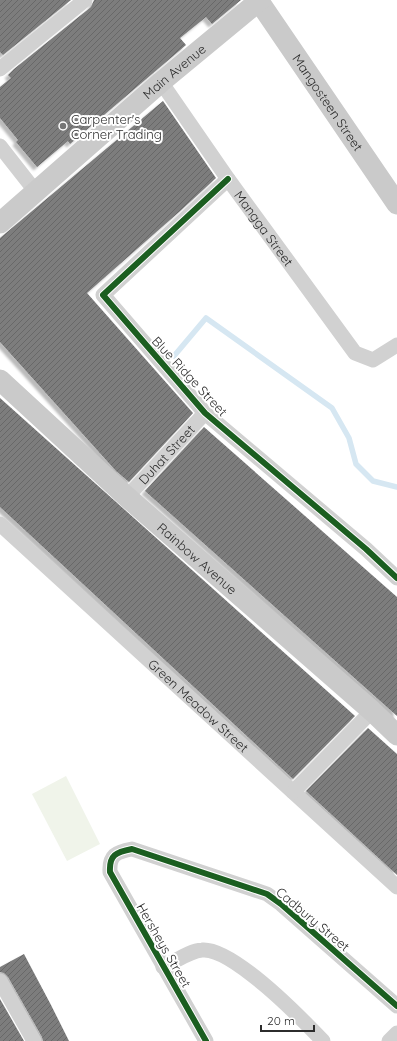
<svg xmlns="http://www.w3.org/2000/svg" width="397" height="1041" viewBox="0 0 397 1041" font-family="Quicksand,sans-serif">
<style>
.green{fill:#f0f4ea}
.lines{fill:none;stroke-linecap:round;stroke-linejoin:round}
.stream{stroke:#d6e7f2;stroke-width:5.5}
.building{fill:url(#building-hatch);filter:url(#shadow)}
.street{stroke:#d1d1d1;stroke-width:15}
.secondary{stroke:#cacaca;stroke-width:21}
.cycleway-casing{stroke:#fff;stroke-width:8}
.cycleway{stroke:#1b5e20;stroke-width:6}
.poi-dot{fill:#767676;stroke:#fff;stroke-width:1.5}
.labels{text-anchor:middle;stroke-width:4;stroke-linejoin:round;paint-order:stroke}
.street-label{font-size:13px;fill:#2c2c2c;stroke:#fff}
.poi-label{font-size:13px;fill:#2c2c2c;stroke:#fff;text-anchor:start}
</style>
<defs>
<pattern id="building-hatch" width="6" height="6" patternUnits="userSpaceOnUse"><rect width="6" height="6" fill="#7d7d7d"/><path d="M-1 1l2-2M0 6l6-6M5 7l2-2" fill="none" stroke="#676767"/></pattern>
<filter id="shadow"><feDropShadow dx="-3.5" dy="3.5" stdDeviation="1" flood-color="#0004"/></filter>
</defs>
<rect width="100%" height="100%" fill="#fff"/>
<!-- green -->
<path class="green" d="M66,776L100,844L67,861L32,794Z"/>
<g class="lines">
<!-- stream -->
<path class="stream" d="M174,356L206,318L332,408L349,438L356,464L373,481L397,487"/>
</g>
<!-- building -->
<g class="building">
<path d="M0,0H71L3,55L0,52Z"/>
<path d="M94,0H241L212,24L206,17L180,38L186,45L70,144L68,141L37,167L16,142L18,140L0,118V87L11,78L8,75L14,69L91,7Z"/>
<path d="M163,101L216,178L179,212L87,293L193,413L129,482L116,471L0,342V238Z"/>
<path d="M0,398L355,716L293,779L0,507Z"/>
<path d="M204,427L397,597V716L145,491Z"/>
<path d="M368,728L397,754V875L306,791Z"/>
<path d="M24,954L51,1005L69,1041H43L42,1037L8,977L4,973L0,972V967Z"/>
<path d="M0,999L24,1041H0Z"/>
</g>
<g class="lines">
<!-- street -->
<g class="street">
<path d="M0,69L85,0"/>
<path id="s1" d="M161,82L228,179L355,353L373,360L397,345"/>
<path d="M0,146L36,192"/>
<path d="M228,179L103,295L205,413L366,549L397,578"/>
<path id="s2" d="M127,497L205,413"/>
<path id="s3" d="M0,524L397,887"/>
<path d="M293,792L372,711"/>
<path d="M163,967C175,962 189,951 202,950C232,947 302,1019 323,1041"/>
<path d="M0,981L34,1041"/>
<path d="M206,1041L110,872C109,855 116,852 132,849L267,894L281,904L397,1006"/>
<path d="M389,1041L397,1033"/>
</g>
<!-- secondary -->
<g class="secondary">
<path id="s4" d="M258,0L397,204"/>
<path id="s5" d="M0,223L161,82L259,1"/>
<path id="s6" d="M0,380L127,497L372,711L397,735"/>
</g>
<!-- cycleway casing -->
<g class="cycleway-casing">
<g id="cycleway">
<path d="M228,179L103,295L205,413L366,549L397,578"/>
<path d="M206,1041L110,872C109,855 116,852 132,849L267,894L281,904L397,1006"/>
</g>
</g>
<!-- cycleway -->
<use href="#cycleway" class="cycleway"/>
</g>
<!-- markers -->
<circle class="poi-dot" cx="63" cy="126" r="4"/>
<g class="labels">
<!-- street labels -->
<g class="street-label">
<text dy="5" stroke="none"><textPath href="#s5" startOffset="231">Main Avenue</textPath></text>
<text dy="5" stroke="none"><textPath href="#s4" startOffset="124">Mangosteen Street</textPath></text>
<text dy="5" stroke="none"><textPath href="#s1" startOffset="179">Mangga Street</textPath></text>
<text transform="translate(190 376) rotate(47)" y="5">Blue Ridge Street</text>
<text dy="5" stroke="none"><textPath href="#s2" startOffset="58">Duhat Street</textPath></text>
<text dy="5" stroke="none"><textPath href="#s6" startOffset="266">Rainbow Avenue</textPath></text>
<text dy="5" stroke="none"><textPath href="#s3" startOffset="269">Green Meadow Street</textPath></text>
<text transform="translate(313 919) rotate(40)" y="5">Cadbury Street</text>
<text transform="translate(164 945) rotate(60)" y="5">Hersheys Street</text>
</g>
<!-- poi labels -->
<g class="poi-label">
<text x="71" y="124">Carpenter's<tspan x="71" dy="15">Corner Trading</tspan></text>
</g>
</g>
<!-- scale -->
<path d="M261 1025v6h53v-6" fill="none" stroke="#2c2c2c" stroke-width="2"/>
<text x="267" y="1025" font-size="12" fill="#2c2c2c" stroke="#ffffff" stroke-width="3" paint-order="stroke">20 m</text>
</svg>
